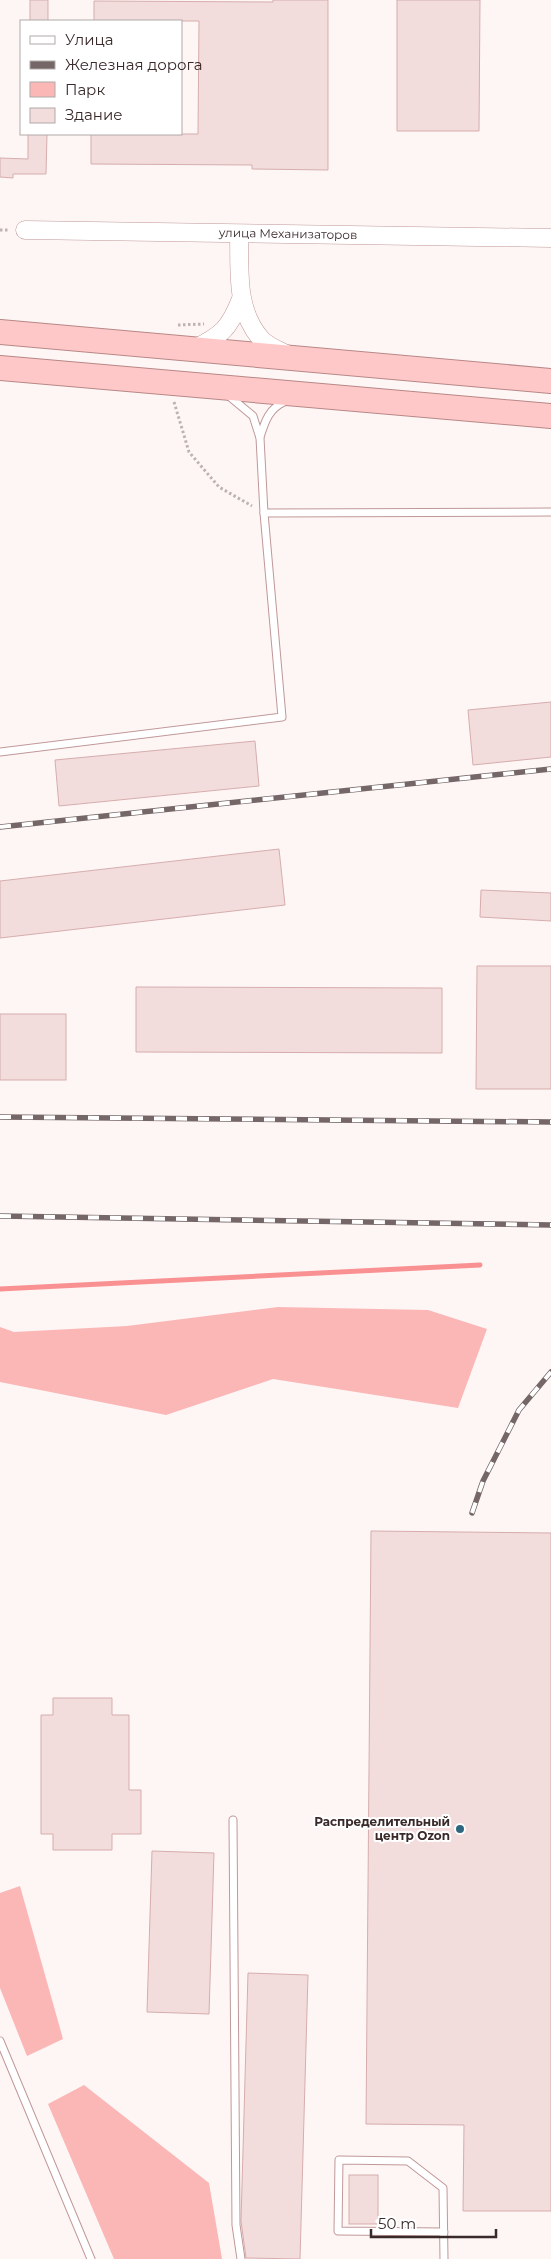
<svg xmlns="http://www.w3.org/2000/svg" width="551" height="2259" viewBox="0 0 551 2259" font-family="Montserrat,sans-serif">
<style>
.green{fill:#fbb6b6}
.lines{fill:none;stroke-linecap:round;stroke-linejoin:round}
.stream{stroke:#f99193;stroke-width:5}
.building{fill:#f3dcdc;stroke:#d6adad}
.service-casing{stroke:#c09898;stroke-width:9}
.tertiary-casing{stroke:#c09898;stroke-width:19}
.trunk-casing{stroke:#b88787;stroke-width:26}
.path{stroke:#beb3b2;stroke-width:3;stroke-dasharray:2.5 2.5;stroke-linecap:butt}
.service{stroke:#fff;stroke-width:7}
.tertiary{stroke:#fff;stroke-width:18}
.trunk{stroke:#fec8c8;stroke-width:24}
.rail-casing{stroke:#756767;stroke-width:5.5}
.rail{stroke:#fff;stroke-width:4;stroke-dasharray:11;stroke-linecap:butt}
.poi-dot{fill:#2c667f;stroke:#fff;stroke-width:2}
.labels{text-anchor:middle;stroke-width:4;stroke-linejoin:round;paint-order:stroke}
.street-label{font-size:12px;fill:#392929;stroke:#fff}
.poi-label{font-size:12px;font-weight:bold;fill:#392929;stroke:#fff;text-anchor:end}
</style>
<rect width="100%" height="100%" fill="#fef6f5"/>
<!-- green -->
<g class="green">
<path d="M278,1307L428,1310L487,1329L458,1408L273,1379L166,1415L0,1382V1327L14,1332L127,1326Z"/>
<path d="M20,1886L63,2039L27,2056L0,1988V1893Z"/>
<path d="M84,2085L209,2183L222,2259H114L48,2104Z"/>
</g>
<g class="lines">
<!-- stream -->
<path class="stream" d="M0,1289L480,1265"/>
</g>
<!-- building -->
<g class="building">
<rect x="30" y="0" width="18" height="21"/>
<path d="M273,0H328V170L252,169V165L91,164V134H198L199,21H94V1L273,2Z"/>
<path d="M397,0H480L479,131H397Z"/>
<path d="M28,134H47L46,174H13V178L0,177V158L28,159Z"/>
<path d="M551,702V757L473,765L468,710Z"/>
<path d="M255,741L259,786L59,806L55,760Z"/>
<path d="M279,849L285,905L0,938V881Z"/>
<path d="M481,890L551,893V921L480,917Z"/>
<path d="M477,966H551V1089H476Z"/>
<path d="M136,987L442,988V1053L136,1052Z"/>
<rect x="0" y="1014" width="66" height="66"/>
<path d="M371,1531L551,1533V2211H463L464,2125L366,2124Z"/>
<path d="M53,1698H112V1715H129V1790H141V1834H112V1850H53V1834H41V1715H53Z"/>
<path d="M152,1851L214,1853L209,2014L147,2012Z"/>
<path d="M248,1973L308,1975L300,2259L246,2258L241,2221Z"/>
<rect x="349" y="2175" width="29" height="49"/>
</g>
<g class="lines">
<!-- service casing -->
<g class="service-casing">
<g id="service">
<path d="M260,437C265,421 269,408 286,401"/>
<path d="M264,513L551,512"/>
<path d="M0,752L282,717L264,513L260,438L253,416L229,396"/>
<path d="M233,1820L236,2225L241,2259"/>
<path d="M0,2041L91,2259"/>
<path d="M444,2259L443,2188L408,2161L339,2160L338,2231L444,2232"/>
</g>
</g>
<!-- tertiary casing -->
<g class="tertiary-casing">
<g id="tertiary">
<path d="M25,230L551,238"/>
<path d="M239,234C240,270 235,309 261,339C267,346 280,351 288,355"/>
<path d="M194,349C222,335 229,329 241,299"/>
</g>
</g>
<!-- trunk casing -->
<g class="trunk-casing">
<g id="trunk">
<path d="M0,332L551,381"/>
<path d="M0,368L551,416"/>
</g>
</g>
<!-- path -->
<g class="path">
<path d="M0,230H9"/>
<path d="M178,325L204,324"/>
<path d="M174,402L189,452L219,487L252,506"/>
</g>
<!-- service -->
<use href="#service" class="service"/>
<!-- tertiary -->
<use href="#tertiary" class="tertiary"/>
<!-- trunk -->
<use href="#trunk" class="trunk"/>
<!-- rail casing -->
<g class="rail-casing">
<g id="rail">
<path d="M0,827L551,769"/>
<path d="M0,1117L551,1122"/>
<path d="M0,1216L551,1225"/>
<path d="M472,1513L483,1481L519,1410L551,1372"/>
</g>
</g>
<!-- rail -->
<use href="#rail" class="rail"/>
</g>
<!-- markers -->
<circle class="poi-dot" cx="460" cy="1829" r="5"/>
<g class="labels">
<!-- street labels -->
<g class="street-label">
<text transform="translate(288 234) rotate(1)" y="4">улица Механизаторов</text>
</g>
<!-- poi labels -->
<g class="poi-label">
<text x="450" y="1826">Распределительный<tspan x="450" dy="14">центр Ozon</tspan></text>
</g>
</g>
<!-- legend -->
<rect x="20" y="20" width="162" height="115" fill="#ffffff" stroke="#b0a9a9"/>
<rect x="30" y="36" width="25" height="8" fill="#ffffff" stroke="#b0a9a9"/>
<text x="65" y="45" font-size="15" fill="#392929">Улица</text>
<rect x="30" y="61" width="25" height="8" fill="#756767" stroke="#b0a9a9"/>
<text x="65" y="70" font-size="15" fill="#392929">Железная дорога</text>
<rect x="30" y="82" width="25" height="15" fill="#fbb6b6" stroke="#b0a9a9"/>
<text x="65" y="95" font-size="15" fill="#392929">Парк</text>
<rect x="30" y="108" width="25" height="15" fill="#f3dcdc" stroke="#b0a9a9"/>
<text x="65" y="120" font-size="15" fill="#392929">Здание</text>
<!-- scale -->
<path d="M371 2229v8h125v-8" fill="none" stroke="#392929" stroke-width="2.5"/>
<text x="378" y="2229" font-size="15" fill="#392929" stroke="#ffffff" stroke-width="4" paint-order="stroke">50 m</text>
</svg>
